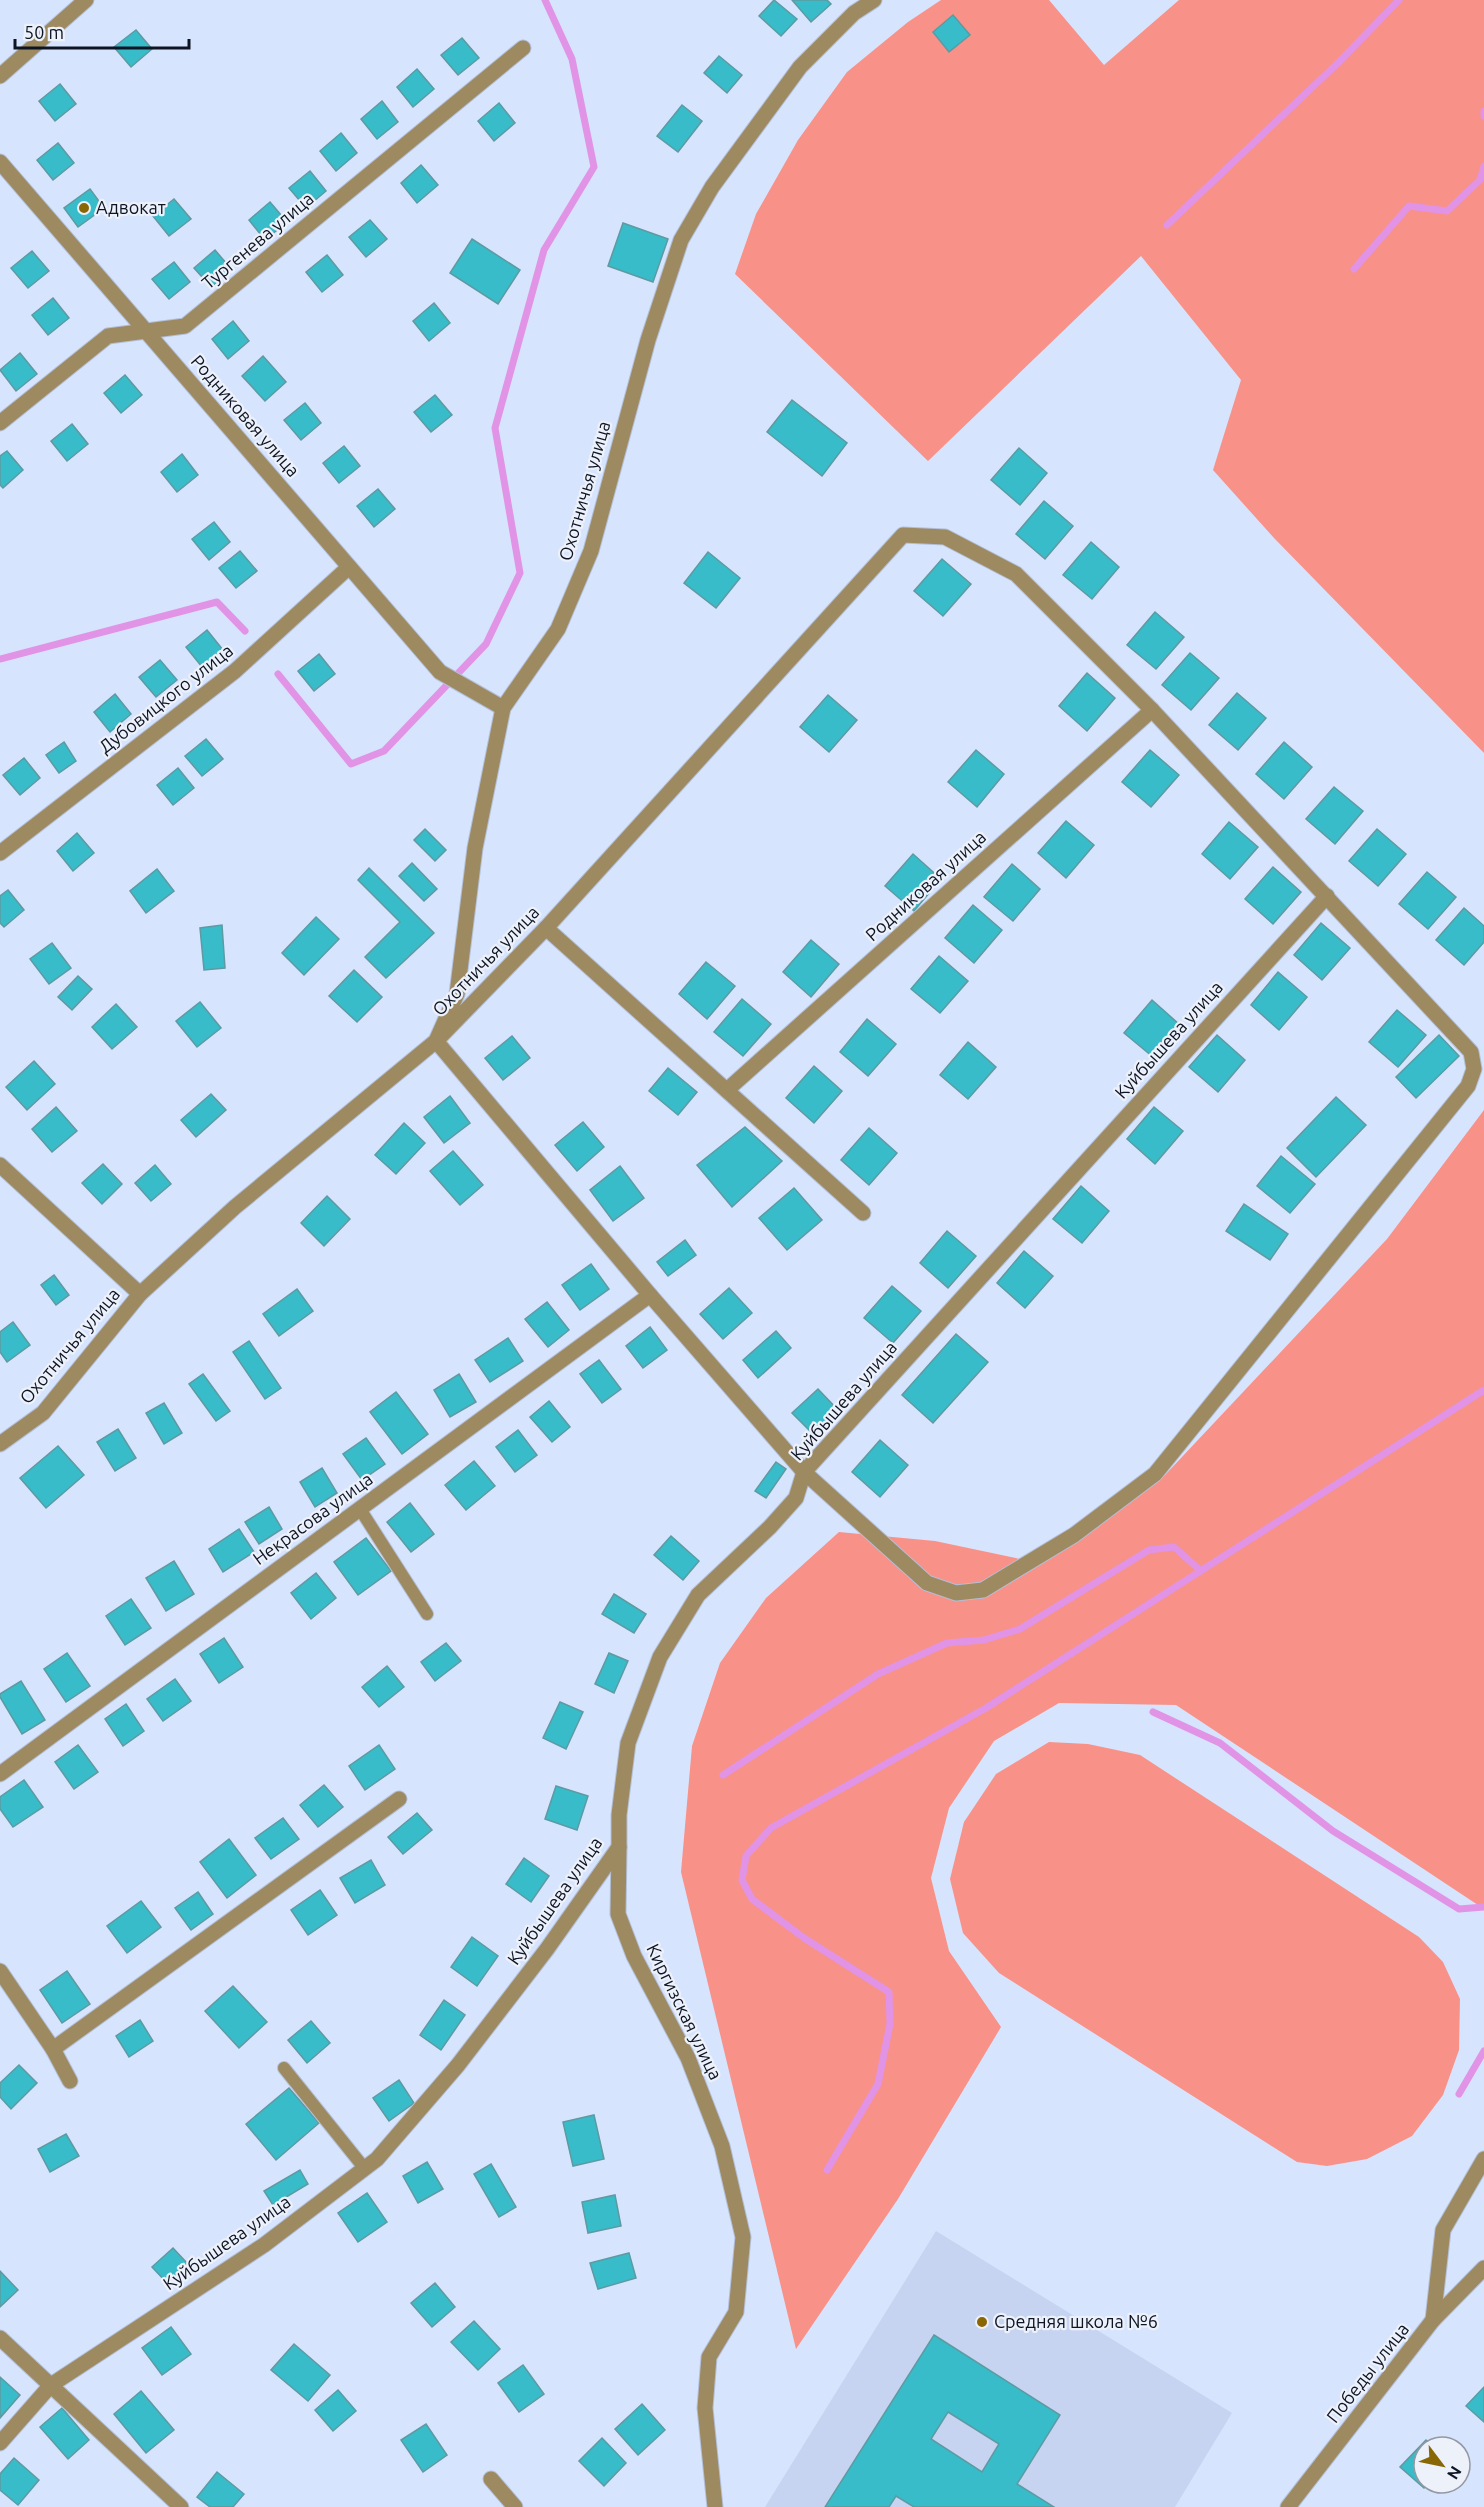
<svg xmlns="http://www.w3.org/2000/svg" width="1484" height="2507" viewBox="0 0 1484 2507" font-family="Ubuntu,sans-serif">
<style>
.built{fill:#c6d4f1}
.green{fill:#f89188}
.lines{fill:none;stroke-linecap:round;stroke-linejoin:round}
.stream{stroke:#e194e5;stroke-width:7}
.building{fill:#38bcca;stroke:#5d9aa1;stroke-width:1.5;fill-rule:evenodd}
.service-casing{stroke:#b3bfd7;stroke-width:14}
.minor-casing{stroke:#b3bfd7;stroke-width:17}
.tertiary-casing{stroke:#b3bfd7;stroke-width:17}
.service{stroke:#9e8a60;stroke-width:12}
.minor{stroke:#9e8a60;stroke-width:15}
.tertiary{stroke:#9e8a60;stroke-width:15}
.poi-dot{fill:#896704;stroke:#edf1fa;stroke-width:2}
.labels{text-anchor:middle;stroke-width:4.5;stroke-linejoin:round;paint-order:stroke}
.poi-label{font-size:18px;fill:#0d1423;stroke:#edf1fa;text-anchor:start}
.street-label{font-size:18px;fill:#0d1423;stroke:#edf1fa}
</style>
<rect width="100%" height="100%" fill="#d7e4fe"/>
<!-- built -->
<path class="built" d="M936,2231L1232,2413L1175,2507H765Z"/>
<!-- green -->
<g class="green">
<path d="M941,0H1049L1104,65L1179,0H1484V753L1274,538L1213,470L1241,380L1141,256L928,461L735,274L756,214L798,140L847,72L908,22Z"/>
<path d="M1484,1110V1909L1176,1705L1059,1703L994,1741L949,1808L931,1878L949,1951L1001,2027L898,2199L796,2349L681,1872L692,1746L720,1663L766,1598L839,1532L935,1541L1034,1562L1165,1475L1387,1239Z"/>
<path d="M1049,1742L1088,1744L1140,1755L1419,1937L1443,1962L1460,1999L1459,2050L1443,2095L1412,2136L1367,2159L1327,2166L1297,2162L999,1973L963,1933L950,1879L964,1822L996,1774Z"/>
</g>
<g class="lines">
<!-- stream -->
<g class="stream">
<path d="M1484,111V116"/>
<path d="M1167,225L1339,62L1399,0"/>
<path d="M1354,269L1409,206L1447,211L1480,180L1484,166"/>
<path d="M0,659L217,602L245,631"/>
<path d="M278,674L351,764L384,751L486,644L520,573L495,428L544,250L594,167L572,59L545,0"/>
<path d="M1153,1712L1220,1743L1333,1831L1459,1909L1484,1907"/>
<path d="M723,1775L878,1674L947,1643L984,1640L1020,1629L1149,1550L1174,1547L1201,1571"/>
<path d="M1459,2094L1484,2051"/>
<path d="M827,2170L878,2084L890,2024L889,1992L804,1938L752,1899L742,1880L746,1856L771,1828L986,1708L1484,1390"/>
</g>
</g>
<!-- building -->
<g class="building">
<path d="M774,0L797,19L781,36L759,16Z"/>
<path d="M792,0H827L831,4L811,22Z"/>
<path d="M953,15L970,35L949,52L933,32Z"/>
<path d="M136,30L152,49L131,67L114,47Z"/>
<path d="M462,38L479,58L458,75L441,55Z"/>
<path d="M719,56L742,75L727,93L704,73Z"/>
<path d="M417,69L434,89L413,107L397,87Z"/>
<path d="M60,84L76,104L55,121L39,101Z"/>
<path d="M382,101L398,122L377,139L361,119Z"/>
<path d="M499,103L515,123L494,141L478,121Z"/>
<path d="M682,105L702,121L678,152L657,136Z"/>
<path d="M341,133L357,153L336,171L320,151Z"/>
<path d="M58,143L74,163L53,180L37,160Z"/>
<path d="M421,165L438,185L417,203L401,183Z"/>
<path d="M310,171L326,191L306,208L289,188Z"/>
<path d="M90,189L104,208L78,227L64,208Z"/>
<path d="M174,199L191,219L169,236L153,216Z"/>
<path d="M270,202L287,222L265,240L249,220Z"/>
<path d="M370,220L387,239L366,257L349,237Z"/>
<path d="M623,223L668,239L653,282L608,266Z"/>
<path d="M472,239L520,270L498,304L450,273Z"/>
<path d="M215,250L232,270L211,287L194,268Z"/>
<path d="M32,251L49,271L28,288L11,268Z"/>
<path d="M327,255L343,275L322,292L306,272Z"/>
<path d="M174,262L190,282L169,299L152,279Z"/>
<path d="M53,298L69,318L48,335L32,315Z"/>
<path d="M434,303L450,323L429,341L413,321Z"/>
<path d="M233,321L249,341L228,359L212,339Z"/>
<path d="M20,353L37,374L16,391L0,370Z"/>
<path d="M263,356L286,382L265,401L242,376Z"/>
<path d="M125,375L142,395L121,413L104,393Z"/>
<path d="M435,395L452,415L431,432L414,412Z"/>
<path d="M792,400L847,443L822,476L767,432Z"/>
<path d="M305,403L321,423L301,440L284,420Z"/>
<path d="M72,424L88,444L67,461L51,441Z"/>
<path d="M344,446L360,466L339,483L323,463Z"/>
<path d="M1019,448L1047,473L1020,505L991,480Z"/>
<path d="M7,451L23,470L3,488L0,485V456Z"/>
<path d="M182,454L198,475L177,492L161,472Z"/>
<path d="M378,489L395,509L374,527L357,506Z"/>
<path d="M1044,501L1073,526L1045,559L1016,534Z"/>
<path d="M214,522L230,542L209,560L192,539Z"/>
<path d="M1091,542L1119,567L1092,599L1063,575Z"/>
<path d="M240,551L257,571L236,588L219,568Z"/>
<path d="M708,552L740,578L716,608L684,583Z"/>
<path d="M942,559L971,584L943,616L914,591Z"/>
<path d="M1155,612L1184,637L1156,669L1127,645Z"/>
<path d="M207,630L223,650L202,667L186,647Z"/>
<path d="M1190,653L1219,678L1191,710L1162,685Z"/>
<path d="M319,654L335,674L314,691L298,671Z"/>
<path d="M160,660L177,680L156,697L139,677Z"/>
<path d="M1087,673L1115,698L1087,731L1059,706Z"/>
<path d="M1237,693L1266,718L1238,750L1209,725Z"/>
<path d="M115,694L131,714L110,732L94,712Z"/>
<path d="M828,695L857,720L829,752L800,727Z"/>
<path d="M206,739L223,759L202,776L185,756Z"/>
<path d="M64,742L76,761L59,773L46,755Z"/>
<path d="M1284,742L1312,767L1284,799L1256,774Z"/>
<path d="M976,750L1004,774L977,807L948,782Z"/>
<path d="M1150,750L1179,775L1151,807L1122,782Z"/>
<path d="M24,758L40,778L20,795L3,775Z"/>
<path d="M178,768L194,788L173,805L157,785Z"/>
<path d="M1334,787L1363,811L1335,844L1306,819Z"/>
<path d="M1066,821L1094,845L1066,878L1038,853Z"/>
<path d="M1229,822L1258,847L1230,879L1202,854Z"/>
<path d="M425,829L446,850L435,861L414,840Z"/>
<path d="M1377,829L1406,854L1378,886L1349,861Z"/>
<path d="M77,833L94,853L73,871L57,851Z"/>
<path d="M913,854L941,879L914,911L885,886Z"/>
<path d="M412,863L437,889L424,901L399,876Z"/>
<path d="M1012,864L1040,889L1013,921L984,897Z"/>
<path d="M1273,867L1301,892L1273,924L1245,899Z"/>
<path d="M369,868L434,933L386,978L365,957L400,922L358,880Z"/>
<path d="M157,869L174,891L146,913L130,891Z"/>
<path d="M1427,872L1456,897L1428,929L1399,904Z"/>
<path d="M8,890L24,910L4,927L0,923V896Z"/>
<path d="M973,905L1002,930L974,963L945,938Z"/>
<path d="M1464,908L1484,926V942L1464,965L1436,940Z"/>
<path d="M316,917L339,939L304,975L282,953Z"/>
<path d="M1321,923L1350,948L1322,980L1294,955Z"/>
<path d="M222,925L225,968L204,970L200,928Z"/>
<path d="M811,940L839,964L811,997L783,972Z"/>
<path d="M52,943L71,968L49,984L30,959Z"/>
<path d="M939,956L968,981L940,1013L911,989Z"/>
<path d="M706,962L735,986L707,1019L679,994Z"/>
<path d="M354,970L382,997L357,1022L329,996Z"/>
<path d="M1278,972L1307,997L1279,1030L1251,1005Z"/>
<path d="M78,976L92,989L72,1010L58,997Z"/>
<path d="M742,999L771,1024L743,1056L714,1032Z"/>
<path d="M1152,1000L1180,1025L1153,1057L1124,1033Z"/>
<path d="M200,1002L221,1028L197,1047L176,1021Z"/>
<path d="M116,1004L137,1027L112,1049L92,1027Z"/>
<path d="M1397,1010L1426,1035L1398,1067L1369,1042Z"/>
<path d="M867,1019L896,1044L868,1076L840,1052Z"/>
<path d="M1217,1035L1245,1060L1218,1092L1189,1067Z"/>
<path d="M1439,1035L1459,1056L1416,1098L1396,1077Z"/>
<path d="M512,1036L530,1058L503,1080L485,1058Z"/>
<path d="M968,1042L996,1067L968,1099L940,1075Z"/>
<path d="M34,1061L55,1084L27,1110L6,1087Z"/>
<path d="M814,1066L842,1091L814,1123L786,1098Z"/>
<path d="M668,1068L697,1092L678,1115L649,1091Z"/>
<path d="M211,1094L226,1110L196,1137L181,1120Z"/>
<path d="M450,1096L470,1123L444,1143L424,1117Z"/>
<path d="M1336,1097L1366,1125L1316,1177L1287,1148Z"/>
<path d="M56,1107L77,1131L52,1152L32,1129Z"/>
<path d="M1154,1107L1183,1131L1155,1164L1127,1139Z"/>
<path d="M583,1122L604,1147L577,1171L555,1145Z"/>
<path d="M404,1123L425,1143L396,1174L375,1155Z"/>
<path d="M745,1127L782,1161L732,1207L697,1165Z"/>
<path d="M869,1128L897,1153L869,1185L841,1160Z"/>
<path d="M453,1151L483,1185L460,1205L430,1171Z"/>
<path d="M1281,1156L1315,1184L1290,1213L1257,1186Z"/>
<path d="M103,1164L122,1184L102,1204L82,1183Z"/>
<path d="M155,1165L171,1184L151,1201L135,1183Z"/>
<path d="M620,1166L644,1198L613,1221L590,1190Z"/>
<path d="M1081,1186L1109,1211L1082,1243L1053,1219Z"/>
<path d="M794,1188L822,1220L787,1250L759,1218Z"/>
<path d="M327,1196L350,1219L324,1246L301,1223Z"/>
<path d="M1244,1204L1288,1234L1270,1260L1226,1231Z"/>
<path d="M947,1231L976,1256L948,1288L920,1263Z"/>
<path d="M685,1240L696,1255L668,1276L657,1262Z"/>
<path d="M1024,1251L1053,1276L1025,1308L997,1283Z"/>
<path d="M591,1264L609,1289L580,1310L562,1285Z"/>
<path d="M54,1275L69,1295L56,1305L41,1285Z"/>
<path d="M892,1286L921,1311L893,1343L864,1318Z"/>
<path d="M729,1288L752,1313L723,1339L700,1314Z"/>
<path d="M297,1289L313,1311L279,1336L263,1314Z"/>
<path d="M547,1302L569,1330L548,1347L525,1319Z"/>
<path d="M13,1322L30,1345L7,1362L0,1352V1332Z"/>
<path d="M650,1327L667,1350L643,1368L626,1346Z"/>
<path d="M776,1331L791,1348L758,1378L743,1360Z"/>
<path d="M956,1334L988,1362L933,1423L902,1395Z"/>
<path d="M508,1338L523,1361L490,1382L475,1360Z"/>
<path d="M249,1341L281,1388L265,1399L233,1352Z"/>
<path d="M599,1360L621,1389L602,1403L580,1374Z"/>
<path d="M203,1374L230,1411L216,1421L189,1384Z"/>
<path d="M459,1374L476,1402L450,1417L434,1390Z"/>
<path d="M818,1389L838,1410L813,1434L792,1413Z"/>
<path d="M396,1392L428,1434L402,1454L370,1412Z"/>
<path d="M549,1401L570,1427L552,1442L530,1417Z"/>
<path d="M164,1403L182,1433L164,1444L146,1413Z"/>
<path d="M118,1429L136,1458L115,1471L97,1442Z"/>
<path d="M518,1430L537,1455L515,1472L496,1447Z"/>
<path d="M366,1438L385,1464L362,1480L343,1454Z"/>
<path d="M880,1440L908,1465L880,1497L852,1472Z"/>
<path d="M58,1446L84,1475L46,1508L20,1478Z"/>
<path d="M474,1461L495,1486L466,1510L445,1485Z"/>
<path d="M776,1462L786,1469L766,1498L755,1491Z"/>
<path d="M322,1468L337,1493L315,1507L300,1482Z"/>
<path d="M410,1503L434,1534L411,1552L387,1522Z"/>
<path d="M269,1507L282,1529L259,1544L245,1522Z"/>
<path d="M239,1529L254,1552L223,1572L209,1549Z"/>
<path d="M671,1536L699,1561L683,1580L654,1555Z"/>
<path d="M366,1538L391,1571L358,1595L334,1562Z"/>
<path d="M174,1561L194,1594L166,1611L146,1578Z"/>
<path d="M316,1573L336,1598L311,1619L291,1593Z"/>
<path d="M614,1594L646,1614L634,1633L602,1614Z"/>
<path d="M131,1599L151,1628L125,1645L106,1616Z"/>
<path d="M224,1638L243,1667L219,1683L200,1654Z"/>
<path d="M446,1643L461,1661L435,1681L421,1662Z"/>
<path d="M67,1653L90,1686L66,1702L44,1669Z"/>
<path d="M609,1653L628,1661L614,1693L595,1684Z"/>
<path d="M387,1666L404,1687L379,1707L362,1687Z"/>
<path d="M175,1679L191,1701L163,1721L147,1699Z"/>
<path d="M21,1681L45,1720L22,1734L0,1697V1694Z"/>
<path d="M560,1702L583,1712L566,1749L543,1738Z"/>
<path d="M126,1704L144,1731L123,1746L105,1719Z"/>
<path d="M78,1745L98,1772L74,1789L55,1762Z"/>
<path d="M379,1745L395,1769L365,1790L349,1766Z"/>
<path d="M24,1780L43,1807L13,1827L0,1809V1797Z"/>
<path d="M324,1785L343,1807L318,1827L300,1805Z"/>
<path d="M556,1786L588,1796L577,1830L545,1819Z"/>
<path d="M417,1813L432,1830L403,1854L388,1837Z"/>
<path d="M283,1818L299,1839L271,1859L255,1838Z"/>
<path d="M229,1839L256,1875L227,1898L200,1862Z"/>
<path d="M524,1858L549,1876L531,1902L506,1884Z"/>
<path d="M371,1860L385,1885L355,1903L340,1878Z"/>
<path d="M320,1890L337,1915L308,1935L291,1910Z"/>
<path d="M198,1892L213,1914L191,1930L175,1908Z"/>
<path d="M141,1901L161,1927L127,1953L107,1926Z"/>
<path d="M472,1937L498,1956L477,1986L451,1967Z"/>
<path d="M67,1971L90,2004L62,2023L40,1990Z"/>
<path d="M233,1986L267,2022L239,2048L205,2011Z"/>
<path d="M444,2000L465,2015L441,2050L420,2035Z"/>
<path d="M140,2020L153,2041L129,2057L116,2036Z"/>
<path d="M311,2021L330,2043L307,2063L288,2040Z"/>
<path d="M19,2065L37,2083L11,2109L0,2097V2083Z"/>
<path d="M399,2080L414,2103L389,2121L373,2098Z"/>
<path d="M289,2088L319,2123L276,2160L246,2124Z"/>
<path d="M594,2115L604,2159L573,2166L563,2122Z"/>
<path d="M66,2134L79,2156L50,2172L38,2149Z"/>
<path d="M427,2162L443,2189L418,2203L403,2176Z"/>
<path d="M491,2164L516,2207L499,2217L474,2174Z"/>
<path d="M300,2170L308,2184L273,2205L264,2191Z"/>
<path d="M367,2193L387,2222L358,2242L338,2213Z"/>
<path d="M615,2195L621,2226L588,2233L582,2202Z"/>
<path d="M173,2248L187,2263L167,2283L152,2267Z"/>
<path d="M629,2253L636,2278L598,2289L590,2263Z"/>
<path d="M0,2271L18,2290L0,2307Z"/>
<path d="M435,2283L455,2307L432,2327L411,2303Z"/>
<path d="M474,2321L500,2349L478,2370L451,2342Z"/>
<path d="M171,2327L191,2354L162,2375L142,2348Z"/>
<path d="M934,2335L1060,2415L1017,2484L1054,2507H914L896,2496L889,2507H825ZM948,2412L999,2444L982,2472L931,2439Z"/>
<path d="M294,2344L330,2375L308,2401L271,2370Z"/>
<path d="M523,2365L544,2394L519,2412L498,2383Z"/>
<path d="M0,2377L20,2395L0,2418Z"/>
<path d="M1484,2387V2422L1466,2406Z"/>
<path d="M338,2390L356,2411L333,2431L315,2410Z"/>
<path d="M141,2391L174,2430L146,2453L114,2414Z"/>
<path d="M642,2404L665,2430L638,2455L615,2429Z"/>
<path d="M62,2408L89,2440L68,2459L40,2427Z"/>
<path d="M426,2424L447,2455L423,2472L401,2440Z"/>
<path d="M602,2438L626,2463L604,2486L579,2461Z"/>
<path d="M1426,2440L1434,2447H1424V2483H1429L1424,2488L1400,2467Z"/>
<path d="M14,2458L39,2480L18,2505L0,2490V2474Z"/>
<path d="M217,2472L244,2494L233,2507H210L197,2497Z"/>
</g>
<g class="lines">
<!-- service casing -->
<g class="service-casing">
<g id="service">
<path d="M360,1509L427,1614"/>
<path d="M284,2068L365,2169"/>
</g>
</g>
<!-- minor casing -->
<g class="minor-casing">
<g id="minor">
<path d="M0,76L86,0"/>
<path d="M0,162L440,672L503,708"/>
<path d="M0,423L108,336L185,326L523,48"/>
<path d="M903,535L945,537L1016,574L1152,710L1471,1052L1474,1069L1468,1086L1155,1474L1074,1535L983,1590L956,1593L927,1583L804,1472L650,1295L436,1041L546,928Z"/>
<path d="M0,853L235,671L349,567"/>
<path d="M546,928L863,1213"/>
<path d="M727,1090L1152,710"/>
<path d="M0,1165L140,1294"/>
<path d="M0,1444L43,1413L140,1294L235,1207L436,1041L457,994L475,848L503,708L558,629L591,551L648,340L681,240L712,187L800,67L854,13L874,0"/>
<path d="M0,1774L650,1295"/>
<path d="M619,1847L618,1914L634,1956L688,2058L722,2146L743,2237L736,2312L709,2357L705,2408L715,2507"/>
<path d="M0,1971L53,2049L70,2081"/>
<path d="M53,2049L399,1799"/>
<path d="M1433,2320L1443,2230L1484,2159"/>
<path d="M0,2338L181,2507"/>
<path d="M0,2443L51,2385L264,2245L377,2159L458,2065L547,1949L619,1847V1815L628,1743L660,1657L698,1595L770,1527L796,1498L804,1472L1327,896"/>
<path d="M491,2479L515,2507"/>
</g>
</g>
<!-- tertiary casing -->
<g class="tertiary-casing">
<path id="tertiary" d="M1288,2507L1433,2320L1484,2268"/>
</g>
<!-- service -->
<use href="#service" class="service"/>
<!-- minor -->
<use href="#minor" class="minor"/>
<!-- tertiary -->
<use href="#tertiary" class="tertiary"/>
</g>
<!-- markers -->
<g class="poi-dot">
<circle cx="84" cy="208" r="6"/>
<circle cx="982" cy="2322" r="6"/>
</g>
<g class="labels">
<!-- poi labels -->
<g class="poi-label">
<text x="96" y="214">Адвокат</text>
<text x="994" y="2328">Средняя школа №6</text>
</g>
<!-- street labels -->
<g class="street-label">
<text transform="translate(258 241) rotate(-40)" y="6">Тургенева улица</text>
<text transform="translate(245 416) rotate(49)" y="6">Родниковая улица</text>
<text transform="translate(585 491) rotate(-74)" y="6">Охотничья улица</text>
<text transform="translate(166 699) rotate(-38)" y="6">Дубовицкого улица</text>
<text transform="translate(926 886) rotate(-42)" y="6">Родниковая улица</text>
<text transform="translate(486 961) rotate(-46)" y="6">Охотничья улица</text>
<text transform="translate(1169 1040) rotate(-48)" y="6">Куйбышева улица</text>
<text transform="translate(70 1346) rotate(-50)" y="6">Охотничья улица</text>
<text transform="translate(844 1401) rotate(-49)" y="6">Куйбышева улица</text>
<text transform="translate(313 1519) rotate(-36)" y="6">Некрасова улица</text>
<text transform="translate(555 1901) rotate(-55)" y="6">Куйбышева улица</text>
<text transform="translate(684 2012) rotate(64)" y="6">Киргизская улица</text>
<text transform="translate(227 2243) rotate(-35)" y="6">Куйбышева улица</text>
<text transform="translate(1368 2373) rotate(-52)" y="6">Победы улица</text>
</g>
</g>
<!-- north arrow -->
<g transform="translate(1442 2465) rotate(122)"><circle r="28" fill="#edf1fa" stroke="#9399a4" stroke-width="1.5"/>
<path d="M0-4.5L10 22L0 15L-10 22Z" fill="#896704"/>
<text y="-9" font-size="16" font-weight="bold" text-anchor="middle" fill="#0d1423">N</text>
</g>
<!-- scale -->
<path d="M15 39v9h174v-9" fill="none" stroke="#0d1423" stroke-width="3"/>
<text x="24" y="39" font-size="18" fill="#0d1423" stroke="#edf1fa" stroke-width="4.5" paint-order="stroke">50 m</text>
</svg>
